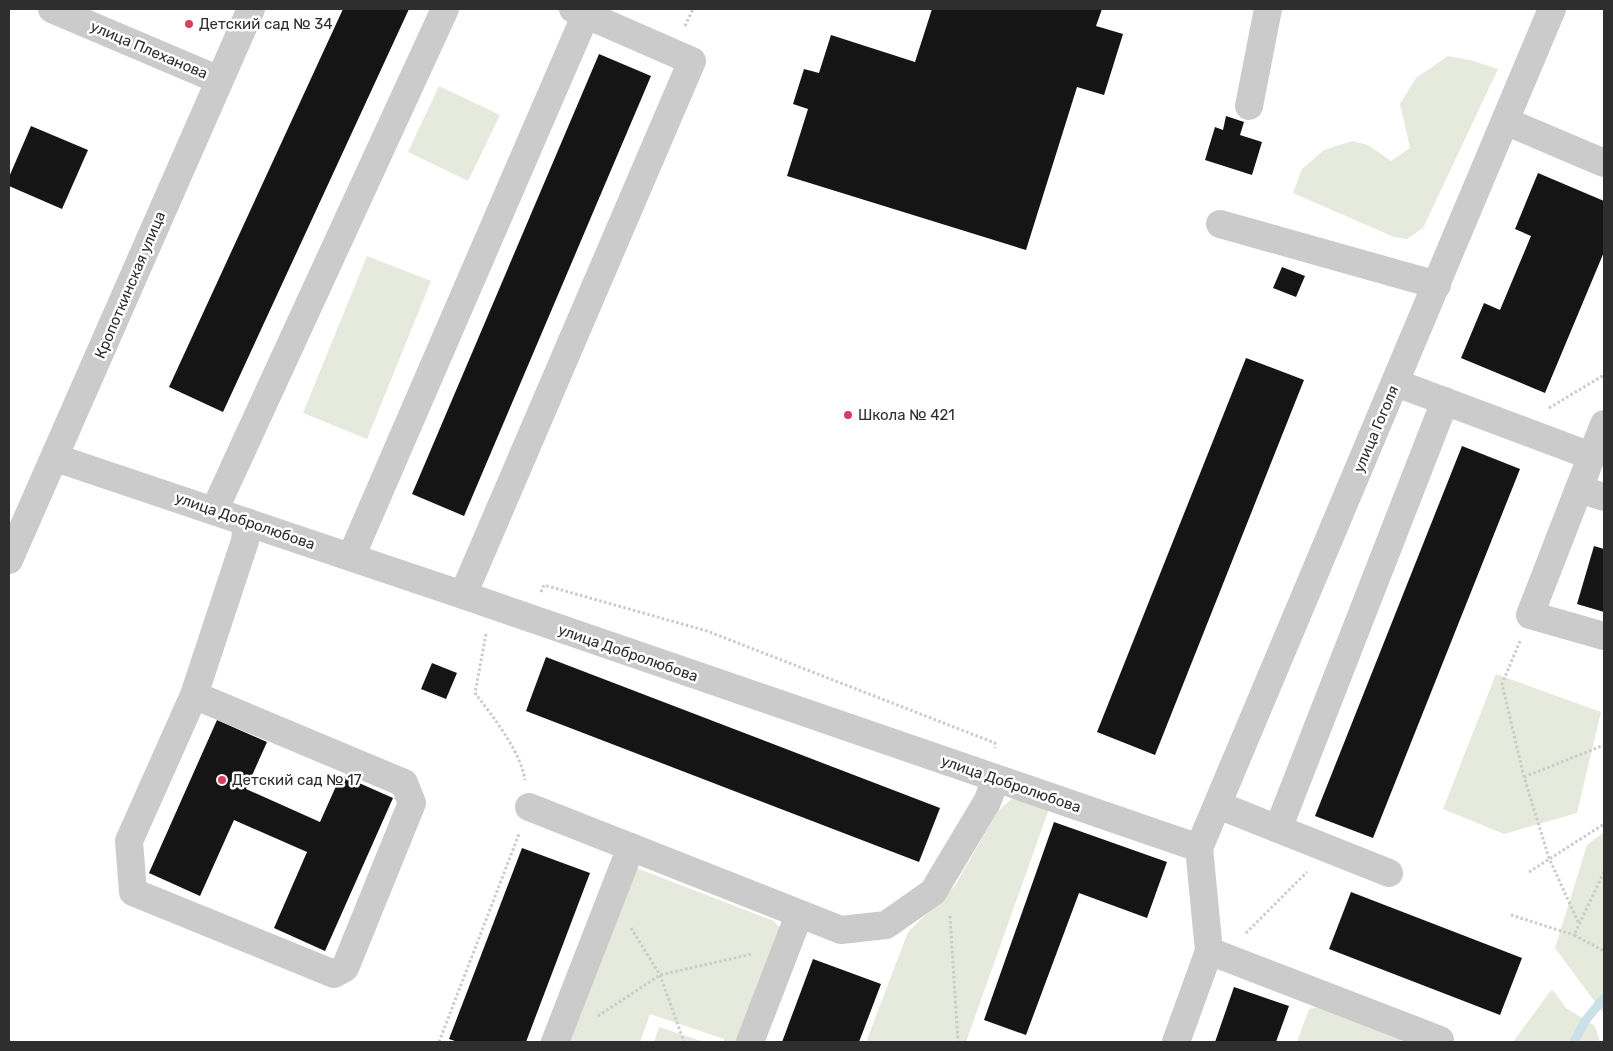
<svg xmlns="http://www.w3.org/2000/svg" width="1613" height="1051" viewBox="0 0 1613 1051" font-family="Rubik,sans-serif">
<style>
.green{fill:#e6eadc}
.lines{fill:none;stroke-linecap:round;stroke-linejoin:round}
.stream{stroke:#cae1e8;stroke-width:9}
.building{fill:#151515}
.path{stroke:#cbcbcb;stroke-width:3;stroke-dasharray:2.5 2.5;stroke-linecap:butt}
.minor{stroke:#cbcbcb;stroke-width:28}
.poi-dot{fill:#d53f60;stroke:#fff;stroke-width:2}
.labels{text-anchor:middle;stroke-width:5;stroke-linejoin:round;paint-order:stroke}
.poi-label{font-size:15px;fill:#2e2e2e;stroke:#fff;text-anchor:start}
.street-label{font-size:15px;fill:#2e2e2e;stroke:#fff}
</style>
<rect width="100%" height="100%" fill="#fff"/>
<!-- green -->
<g class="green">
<path d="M1448,56L1470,60L1498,69L1423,228L1407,239L1394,237L1293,193L1302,169L1324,150L1352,141L1368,145L1391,161L1410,148L1400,104L1416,78Z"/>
<path d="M439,86L500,115L468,181L408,152Z"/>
<path d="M367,256L431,281L367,439L303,413Z"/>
<path d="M1496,674L1601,712L1577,813L1504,834L1443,809Z"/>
<path d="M1015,796L1049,809L966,1042H866L908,932L954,887L998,811Z"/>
<path d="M1604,832V1014L1555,948L1587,845Z"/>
<path d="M639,869L774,921L780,928L744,1042H724V1039L650,1014L640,1042H563L629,872Z"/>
<path d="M1552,989L1566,1008L1595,1026L1600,1042H1513Z"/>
<path d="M1337,1003L1417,1042H1297L1309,1009Z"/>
<path d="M659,1027L704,1042H654Z"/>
</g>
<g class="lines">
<!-- stream -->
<path class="stream" d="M1574,1042L1585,1021L1604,998"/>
</g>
<!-- building -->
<g class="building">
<path d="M343,9H409L223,412L169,387Z"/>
<path d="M932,9H1102L1096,26L1123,34L1104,95L1077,87L1026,250L787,176L808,109L793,104L804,69L819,73L831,35L915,62Z"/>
<path d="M599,54L651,76L464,516L412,494Z"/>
<path d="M1226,116L1244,122L1240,135L1262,142L1252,175L1205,160L1215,127L1223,130Z"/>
<path d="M31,126L88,150L62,209L9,186V177Z"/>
<path d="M1538,173L1604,201V252L1545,393L1461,358L1484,303L1500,310L1531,236L1515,229Z"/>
<path d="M1282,267L1305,276L1296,297L1273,288Z"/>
<path d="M1246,358L1304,380L1155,755L1097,732Z"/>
<path d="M1462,446L1520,469L1373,838L1315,816Z"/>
<path d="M1594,546L1604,549V612L1577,604Z"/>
<path d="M546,657L940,808L919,862L526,711Z"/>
<path d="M432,663L457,673L446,699L421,689Z"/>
<path d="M217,720L267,742L246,789L320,822L341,775L393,798L325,951L274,928L307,852L234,820L200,896L149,873Z"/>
<path d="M1054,822L1167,862L1147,918L1079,893L1026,1035L984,1020Z"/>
<path d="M522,848L590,873L526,1042H458L449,1039Z"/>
<path d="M1351,892L1522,958L1500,1015L1329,949Z"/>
<path d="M813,959L881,984L859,1042H782Z"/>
<path d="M1234,987L1289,1006L1276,1042H1215Z"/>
</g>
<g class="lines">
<!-- path -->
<g class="path">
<path d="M685,26L693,9"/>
<path d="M1549,408L1604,375"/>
<path d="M541,592L544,585L707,631L995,743V748"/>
<path d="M486,634L475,693C493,717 520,750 525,780"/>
<path d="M1520,641L1502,684L1524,777L1549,858L1579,924"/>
<path d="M1524,777L1604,745"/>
<path d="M1529,872L1604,824"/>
<path d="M1604,872L1574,935L1604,951"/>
<path d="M1511,915L1574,935"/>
<path d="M950,916L958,1042"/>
<path d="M631,928L660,975L684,1042"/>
<path d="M1246,933L1307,872"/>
<path d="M598,1016L660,975L752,954"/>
<path d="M9,1041L11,1042"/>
<path d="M439,1042L519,834"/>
</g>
<!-- minor -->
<g class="minor">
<path d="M52,9L219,80"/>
<path d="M1249,106L1268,9"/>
<path d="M1505,121L1604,163"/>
<path d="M1220,224L1437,285"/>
<path d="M1396,383L1591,456"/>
<path d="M1604,424L1530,615L1604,636"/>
<path d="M56,458L463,595L1199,848"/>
<path d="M1579,489L1604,497"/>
<path d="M214,511L445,9"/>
<path d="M351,557L586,14"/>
<path d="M9,560L251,9"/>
<path d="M463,595L692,61L573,9"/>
<path d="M194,695L404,783L412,803L345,968L334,974L133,892L129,841L194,695L245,541L247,522"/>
<path d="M1218,805L1389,873"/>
<path d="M529,807L841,930L886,925L933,892L987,802L996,779"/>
<path d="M1278,829L1445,401"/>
<path d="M1209,951L1440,1040"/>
<path d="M555,1042L631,847"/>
<path d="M750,1042L799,915"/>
<path d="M1176,1042L1209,951L1199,848L1552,9"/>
</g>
</g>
<!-- markers -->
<g class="poi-dot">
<circle cx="189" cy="24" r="5"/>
<circle cx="848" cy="415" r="5"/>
<circle cx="222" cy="780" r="5"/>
</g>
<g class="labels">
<!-- poi labels -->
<g class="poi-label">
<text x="199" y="29">Детский сад № 34</text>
<text x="858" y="420">Школа № 421</text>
<text x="232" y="785">Детский сад № 17</text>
</g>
<!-- street labels -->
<g class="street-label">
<text transform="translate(149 50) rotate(23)" y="5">улица Плеханова</text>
<text transform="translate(130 285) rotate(-67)" y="5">Кропоткинская улица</text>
<text transform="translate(1376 429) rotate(-67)" y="5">улица Гоголя</text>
<text transform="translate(245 521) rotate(19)" y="5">улица Добролюбова</text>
<text transform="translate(628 653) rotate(19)" y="5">улица Добролюбова</text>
<text transform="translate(1011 784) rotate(19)" y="5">улица Добролюбова</text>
</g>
</g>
<!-- border -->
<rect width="1613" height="1051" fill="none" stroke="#2e2e2e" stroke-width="20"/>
</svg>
